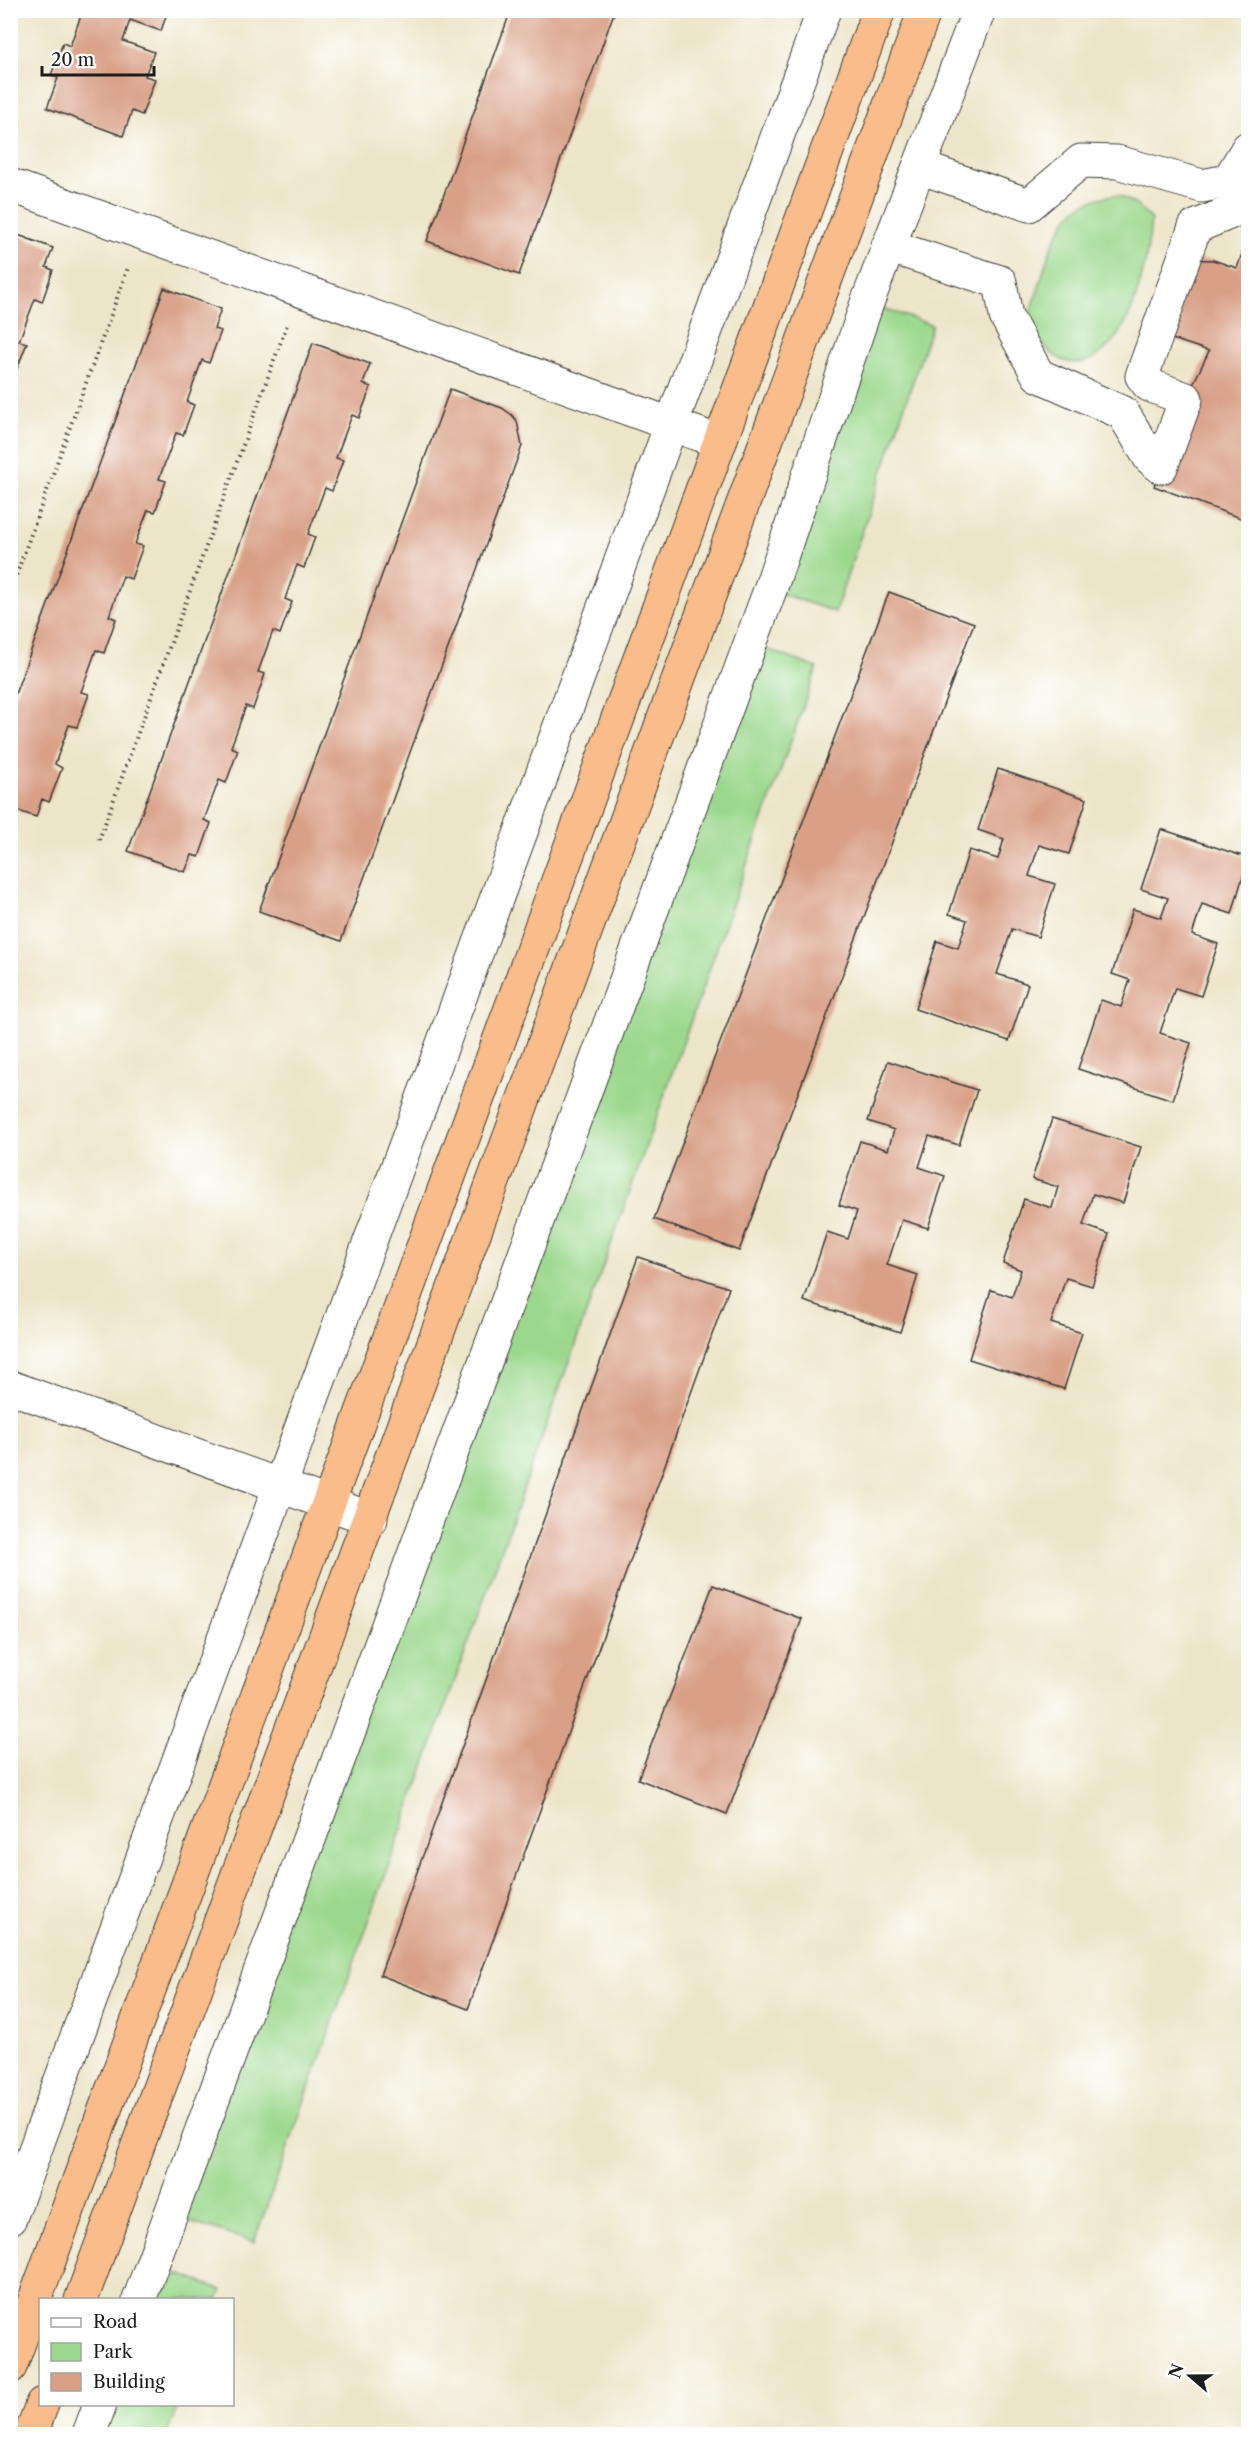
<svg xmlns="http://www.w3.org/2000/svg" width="1259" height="2445" viewBox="0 0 1259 2445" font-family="'Libre Caslon Text',serif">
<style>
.green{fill:#9bd88d;stroke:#5c7a54;stroke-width:1.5}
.building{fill:#d9a087}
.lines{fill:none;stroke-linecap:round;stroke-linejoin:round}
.minor-casing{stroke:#3b3a36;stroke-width:35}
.highway-casing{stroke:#3b3a36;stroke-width:35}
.path{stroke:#3b3a36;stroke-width:4;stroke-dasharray:1.5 4.5;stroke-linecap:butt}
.minor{stroke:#fff;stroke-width:33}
.highway{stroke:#f9bc8a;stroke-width:33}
</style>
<rect width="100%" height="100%" fill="#fff"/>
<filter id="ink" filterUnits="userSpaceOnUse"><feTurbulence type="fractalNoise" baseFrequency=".0167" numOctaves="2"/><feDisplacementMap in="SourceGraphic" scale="12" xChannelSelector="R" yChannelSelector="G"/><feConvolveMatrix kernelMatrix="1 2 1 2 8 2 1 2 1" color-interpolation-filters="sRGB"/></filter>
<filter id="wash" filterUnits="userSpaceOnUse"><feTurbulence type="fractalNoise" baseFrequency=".008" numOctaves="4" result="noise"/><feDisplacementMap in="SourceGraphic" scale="24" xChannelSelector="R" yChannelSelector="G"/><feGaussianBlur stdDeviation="1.35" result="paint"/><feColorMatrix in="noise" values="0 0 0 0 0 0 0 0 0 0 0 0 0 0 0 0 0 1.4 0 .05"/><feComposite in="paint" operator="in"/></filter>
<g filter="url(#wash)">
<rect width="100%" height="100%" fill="#ede5c9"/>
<!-- green -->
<g class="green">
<path d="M1114,195C1130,199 1141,207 1151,220C1148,254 1138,310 1116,337C1109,347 1096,359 1084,362C1055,368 1031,337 1031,312C1031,304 1036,297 1038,290C1042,277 1045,264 1050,251C1065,215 1075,201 1114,195Z"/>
<path d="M867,303L932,325L835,612L770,590Z"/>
<path d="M750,643L817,668L254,2242L170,2216Z"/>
<path d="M152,2264L222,2290L218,2299L139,2300Z"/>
<path d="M100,2405H178L167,2434H89Z"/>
</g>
<g id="blocks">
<!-- building -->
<g class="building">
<path d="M83,10H168L161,31L130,20L123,41L154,52L145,76L155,79L142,115L132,111L123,136L47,108L58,78L51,75L63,43L70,46Z"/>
<path d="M511,10H615L519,275L427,241Z"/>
<path d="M10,232L53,248L46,267L53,270L42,302L35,299L19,341L27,343L15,374L10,373Z"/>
<path d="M1248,237V521L1154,486L1186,399L1209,351L1157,334L1182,259L1213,260L1237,268Z"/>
<path d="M164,288L221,309L214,329L221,331L209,363L202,360L187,402L194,405L183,435L176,433L159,479L166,481L155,512L148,510L135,544L143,546L131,579L123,576L109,616L116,619L104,653L96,650L81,692L89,694L77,727L69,725L55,764L62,768L49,802L42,799L36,817L10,808V708Z"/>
<path d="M313,343L370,364L363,384L371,387L359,418L352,415L336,458L343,460L332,491L325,488L308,534L315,537L304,568L297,565L285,599L292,602L280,634L273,631L258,672L265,674L253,709L246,706L231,747L238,750L226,783L219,780L204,820L211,823L199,857L192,855L185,872L128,851Z"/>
<path d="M450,389L502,408L512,415L517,421L522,446L341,941L259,911Z"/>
<path d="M889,592L974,623L739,1251L654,1219Z"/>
<path d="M998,769L1087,799L1069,854L1039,845L1029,876L1055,884L1038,937L1012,929L997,974L1028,984L1009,1041L915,1009L937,941L958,948L967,920L949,914L969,850L998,859L1004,839L978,830Z"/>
<path d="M1161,829L1248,858L1232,914L1202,904L1192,935L1218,944L1201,996L1175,988L1160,1033L1191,1043L1173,1100L1078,1069L1101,1000L1121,1007L1130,980L1112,974L1133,909L1161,918L1168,898L1141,889Z"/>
<path d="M888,1061L977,1090L959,1145L929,1136L919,1167L945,1176L928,1228L902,1220L887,1265L918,1275L900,1332L804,1301L827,1232L848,1239L857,1211L839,1205L860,1141L888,1150L894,1130L868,1121Z"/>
<path d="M1052,1119L1141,1147L1123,1203L1093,1194L1083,1225L1109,1234L1092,1286L1066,1278L1051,1323L1082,1333L1064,1389L969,1359L991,1290L1012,1297L1021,1270L1003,1263L1024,1199L1052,1208L1058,1187L1032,1179Z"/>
<path d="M638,1257L729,1288L468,2009L380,1975Z"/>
<path d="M713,1585L802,1619L727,1814L638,1779Z"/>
</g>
</g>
</g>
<g filter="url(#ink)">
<use href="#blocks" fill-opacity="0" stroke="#3b3a36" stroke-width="1.5"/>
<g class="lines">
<!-- minor casing -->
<g class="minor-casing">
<g id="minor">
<path d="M919,167L1029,205L1081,161L1117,162L1202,186L1228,181L1248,148"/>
<path d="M10,185L720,442"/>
<path d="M888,246L1000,282L1006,316L1038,375L1123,413L1150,458L1161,467L1186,399L1149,385L1142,376L1195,227L1248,205"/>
<path d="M10,1387L371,1519"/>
<path d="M10,2218L824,10"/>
<path d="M139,2300L770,590L867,303L979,10"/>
<path d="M89,2434L100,2404"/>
</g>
</g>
<!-- highway casing -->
<g class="highway-casing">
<g id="highway">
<path d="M81,2300L925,10"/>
<path d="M10,2367L879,10"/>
<path d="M31,2434L42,2404"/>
</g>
</g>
<!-- path -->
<g class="path">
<path d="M10,592L129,265"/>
<path d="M99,840L288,322"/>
</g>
<!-- minor -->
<use href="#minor" class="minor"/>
<!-- highway -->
<use href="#highway" class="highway"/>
</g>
</g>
<!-- margin -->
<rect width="1259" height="2445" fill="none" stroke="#fff" stroke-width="36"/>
<!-- legend -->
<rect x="39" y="2298" width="195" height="108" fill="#ffffff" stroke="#a4a4a4" stroke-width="1.5"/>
<rect x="51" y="2318" width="30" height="9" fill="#ffffff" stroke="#a4a4a4" stroke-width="1.5"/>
<text x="93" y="2328" font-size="18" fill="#1c1c1c">Road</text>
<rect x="51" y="2343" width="30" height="18" fill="#9bd88d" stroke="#a4a4a4" stroke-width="1.5"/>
<text x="93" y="2358" font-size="18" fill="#1c1c1c">Park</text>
<rect x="51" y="2373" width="30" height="18" fill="#d9a087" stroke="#a4a4a4" stroke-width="1.5"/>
<text x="93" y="2388" font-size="18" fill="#1c1c1c">Building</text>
<!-- north arrow -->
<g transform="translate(1190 2376) rotate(290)" stroke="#ffffff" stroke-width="4.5" paint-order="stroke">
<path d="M0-4.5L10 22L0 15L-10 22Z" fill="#1c1c1c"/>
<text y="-9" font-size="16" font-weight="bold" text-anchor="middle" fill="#1c1c1c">N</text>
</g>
<!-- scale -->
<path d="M42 66v9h112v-9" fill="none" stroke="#1c1c1c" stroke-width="3"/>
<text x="51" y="66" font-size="18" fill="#1c1c1c" stroke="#ffffff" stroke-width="4.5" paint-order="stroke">20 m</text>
</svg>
